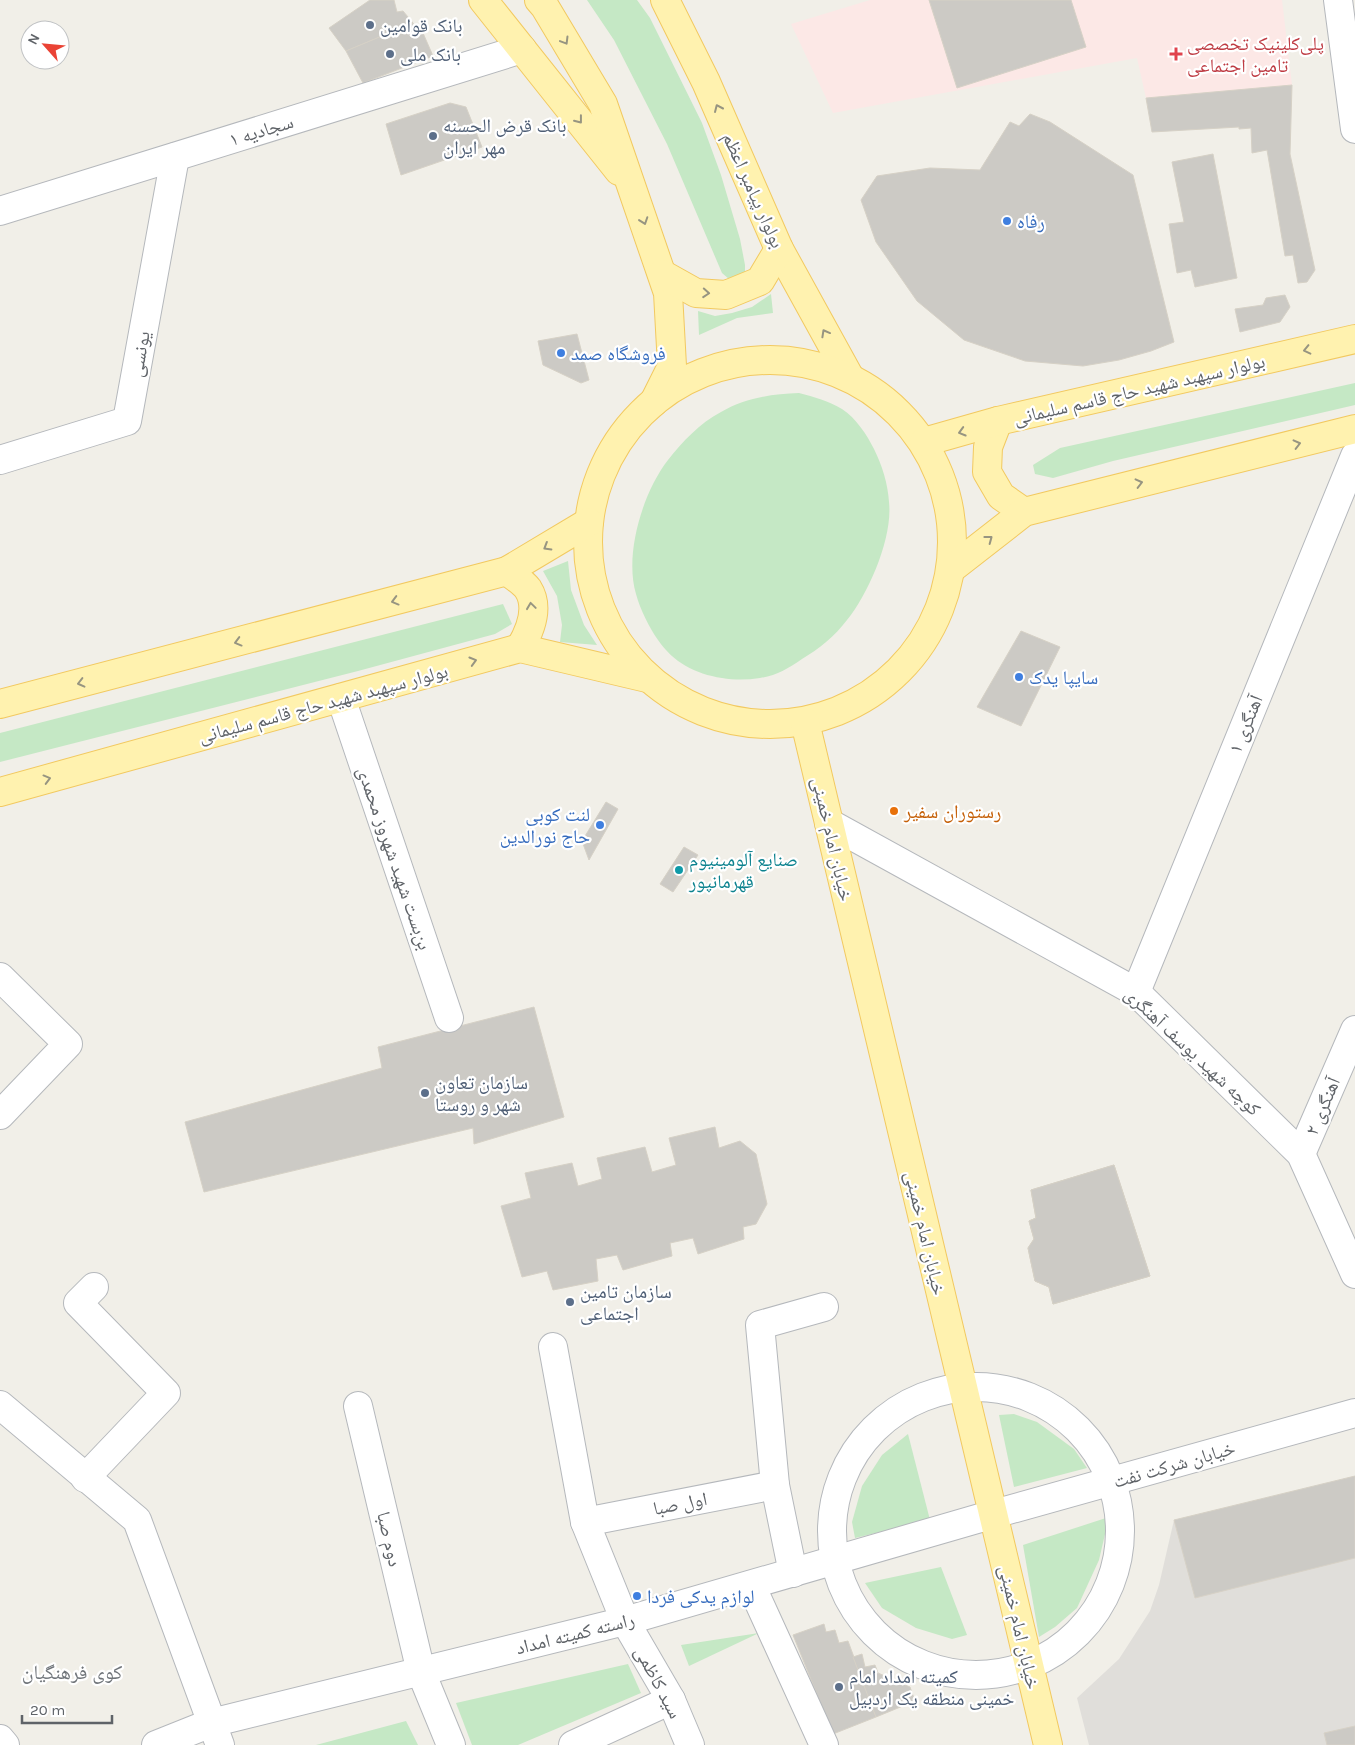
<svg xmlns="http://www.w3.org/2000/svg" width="1355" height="1745" viewBox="0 0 1355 1745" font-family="Karla,'Noto Naskh Arabic',sans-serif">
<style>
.industrial{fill:#e0deda}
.medical{fill:#fce8e6}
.green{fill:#c5e8c5}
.building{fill:#cccac5;stroke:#d6d1c6}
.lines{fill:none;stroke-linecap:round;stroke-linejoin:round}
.minor-casing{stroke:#b5b8bc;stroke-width:30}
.major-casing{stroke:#f2c960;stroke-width:30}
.minor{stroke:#fff;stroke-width:28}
.major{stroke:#fff2af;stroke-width:28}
.oneway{stroke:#979581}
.service-dot{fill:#5c6f8a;stroke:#fff;stroke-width:2}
.health-dot{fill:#e0444e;stroke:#fff;stroke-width:2}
.shop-dot{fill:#3f7fe0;stroke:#fff;stroke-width:2}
.food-dot{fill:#e8710a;stroke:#fff;stroke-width:2}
.culture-dot{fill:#0f9aa8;stroke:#fff;stroke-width:2}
.labels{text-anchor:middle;stroke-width:4.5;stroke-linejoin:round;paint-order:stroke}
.service-label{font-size:19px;fill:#4e5e75;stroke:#fff;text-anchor:start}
.health-label{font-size:19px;fill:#be3a42;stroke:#fff;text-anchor:start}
.street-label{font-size:19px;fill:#5f6368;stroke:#fff}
.shop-label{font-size:19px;fill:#366cbe;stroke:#fff;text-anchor:start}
.food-label{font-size:19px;fill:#c56008;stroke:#fff;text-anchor:start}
.culture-label{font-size:19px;fill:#0d838f;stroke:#fff;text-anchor:start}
.neighbourhood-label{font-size:20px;fill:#70757a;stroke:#fff}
</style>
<rect width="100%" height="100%" fill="#f1efe8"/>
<!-- industrial -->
<path class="industrial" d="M1355,1476V1745H1089L1077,1698L1119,1659L1150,1611L1159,1585L1174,1520Z"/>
<!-- medical -->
<path class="medical" d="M870,0H929L957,88L1071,0H1282L1292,85L1146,98L1137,58L833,113L791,24Z"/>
<!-- green -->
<g class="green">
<path d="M587,0H637L650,18L702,123L721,175L740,239L745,265V274L737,282L729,279L722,273L667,144L614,40Z"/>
<path d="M771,294L773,313L737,318L699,335L698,311L715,316L732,313L752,307Z"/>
<path d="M1355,383V405L1113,461L1053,478L1035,474L1033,465L1060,448Z"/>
<path d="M799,393C814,397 829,401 842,409C856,418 867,435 874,449C882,465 888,484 889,502C893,537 869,593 847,620C835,636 819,649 802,659C789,668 776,676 760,678C747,680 734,680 722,678C695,674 673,662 658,640C649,627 640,609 636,594C624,554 643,492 668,460C682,442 700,423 721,412C745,398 771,394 799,393Z"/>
<path d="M568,561L571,590L584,625L597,645L560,642L562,625L557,596L543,571Z"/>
<path d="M503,604L512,624L495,634L358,671L0,762V733Z"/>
<path d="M1014,1414L1037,1422L1074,1449L1087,1468L1014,1487L999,1415Z"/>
<path d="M908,1434L930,1520L855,1538L852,1522L862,1486L882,1455Z"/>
<path d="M1109,1517L1099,1560L1077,1608L1055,1627L1039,1637L1023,1545Z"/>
<path d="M941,1567L967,1635L952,1639L916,1628L882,1608L865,1583Z"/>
<path d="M759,1633L689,1666L681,1645Z"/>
<path d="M628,1664L641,1693L518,1745H472L456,1703Z"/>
<path d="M406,1721L418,1745H316Z"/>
</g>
<!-- building -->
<g class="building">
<path d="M370,0H394L397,12L403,11L413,23L346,51L329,28Z"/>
<path d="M929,0H1071L1086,47L957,88Z"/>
<path d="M413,23L416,31L423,33L433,56L363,83L346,51Z"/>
<path d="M1292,85L1290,154L1315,270L1307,282L1298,283L1293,255L1285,256L1267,150L1252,153L1251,128L1239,129V127L1152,132L1146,98Z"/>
<path d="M450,103L466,107L482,147L401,175L386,124Z"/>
<path d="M1030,114L1050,122L1133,175L1174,342L1151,351L1119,360L1083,366L1025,361L964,340L917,301L876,242L861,200L877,176L930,168L980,170L1010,122L1019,126Z"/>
<path d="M1213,154L1237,278L1195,287L1191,270L1177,273L1169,224L1184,222L1172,162Z"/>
<path d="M1285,295L1290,307L1280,322L1240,332L1235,309L1263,305L1266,298Z"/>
<path d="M577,334L589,380L581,383L543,365L538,341Z"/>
<path d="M1021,631L1060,647L1021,726L977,707Z"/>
<path d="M606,802L618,809L589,860L582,841Z"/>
<path d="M684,847L698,855L673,892L660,884Z"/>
<path d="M534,1007L564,1117L474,1144L473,1128L204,1192L185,1122L382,1068L378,1047Z"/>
<path d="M715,1127L719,1148L740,1141L756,1154L767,1204L756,1224L743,1227L744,1239L698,1254L693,1238L670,1243L672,1256L623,1270L617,1255L596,1259L598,1281L553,1290L547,1271L522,1277L501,1206L531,1198L525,1173L572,1163L578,1186L602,1179L597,1158L645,1147L652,1172L676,1165L669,1138Z"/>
<path d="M1114,1165L1150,1276L1053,1304L1049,1287L1035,1281L1028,1248L1034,1239L1029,1221L1036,1218L1031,1190Z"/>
<path d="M1114,1165L1150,1276L1053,1304L1049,1287L1035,1281L1028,1248L1034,1239L1029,1221L1036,1218L1031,1190Z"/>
<path d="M1355,1476V1558L1195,1598L1174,1520Z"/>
<path d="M824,1624L826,1632L835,1630L839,1643L848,1641L876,1717L833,1734L793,1635Z"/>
<path d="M862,1654L865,1667L875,1665L878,1673L910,1687L915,1701L876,1717L853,1657Z"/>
<path d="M1355,1726V1745H1327L1324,1733Z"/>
</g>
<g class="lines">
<!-- minor casing -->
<g class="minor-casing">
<g id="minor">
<path d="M1338,0L1355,129"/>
<path d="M0,211L522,49"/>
<path d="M0,460L127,421L175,157"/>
<path d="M341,698L449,1018"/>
<path d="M829,823L1136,992L1301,1154L1355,1274"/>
<path d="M0,977L68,1044L0,1115"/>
<path d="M1136,992L1355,456"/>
<path d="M1301,1154L1355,1030"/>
<path d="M553,1347L585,1522L625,1621L671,1700L690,1745"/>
<circle cx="976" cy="1531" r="144"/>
<path d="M0,1405L137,1520L220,1745"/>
<path d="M358,1406L421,1672L451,1745"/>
<path d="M85,1478L166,1393L78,1303L94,1287"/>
<path d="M585,1522L775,1485"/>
<path d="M793,1573L775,1485L760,1325L824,1307"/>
<path d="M751,1585L824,1745"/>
<path d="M0,1739L5,1745"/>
<path d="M156,1745L211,1723L625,1621L994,1514L1355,1413"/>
<path d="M573,1745L671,1700"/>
</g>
</g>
<!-- major casing -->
<g class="major-casing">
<g id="major">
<path d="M483,0L619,171"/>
<path d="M539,0L545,7L603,104L668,293L672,366L654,402"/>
<path d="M665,0L706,82L779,249L849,376"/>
<path d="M662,274L696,293L726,295L760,281L779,249"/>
<circle cx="770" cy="542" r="182"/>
<path d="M998,421L988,447L987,472L1001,496L1024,512"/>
<path d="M924,442L998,421L1355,339"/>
<path d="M951,569L1024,512L1355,429"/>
<path d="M507,571C513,576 523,582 528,589C540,608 530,631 520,648"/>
<path d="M0,704L507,571L589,522"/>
<path d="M805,722L1048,1745"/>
<path d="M0,792L520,648L647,678"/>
</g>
</g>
<!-- minor -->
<use href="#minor" class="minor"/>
<!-- major -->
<use href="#major" class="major"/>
</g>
<!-- one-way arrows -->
<defs><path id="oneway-chevron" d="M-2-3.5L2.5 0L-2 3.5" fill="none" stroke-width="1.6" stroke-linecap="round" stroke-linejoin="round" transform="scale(1.25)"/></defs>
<g class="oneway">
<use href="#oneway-chevron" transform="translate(565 41) rotate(59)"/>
<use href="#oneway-chevron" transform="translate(718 108) rotate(-114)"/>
<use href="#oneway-chevron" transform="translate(579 120) rotate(52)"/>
<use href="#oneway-chevron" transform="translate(644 221) rotate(71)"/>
<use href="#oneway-chevron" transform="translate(706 293) rotate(4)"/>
<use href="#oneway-chevron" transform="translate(825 333) rotate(-119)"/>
<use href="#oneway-chevron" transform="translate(1307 350) rotate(167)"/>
<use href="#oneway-chevron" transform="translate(962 432) rotate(164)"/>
<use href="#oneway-chevron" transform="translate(1297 444) rotate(-14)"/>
<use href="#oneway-chevron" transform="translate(1139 483) rotate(-14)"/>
<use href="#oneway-chevron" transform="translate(989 539) rotate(-37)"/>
<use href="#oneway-chevron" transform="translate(547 547) rotate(149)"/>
<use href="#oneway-chevron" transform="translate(395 601) rotate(165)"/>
<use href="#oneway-chevron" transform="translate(531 606) rotate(-98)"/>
<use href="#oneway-chevron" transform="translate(238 642) rotate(165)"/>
<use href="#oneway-chevron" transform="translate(473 661) rotate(-16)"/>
<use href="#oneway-chevron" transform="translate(81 683) rotate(166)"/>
<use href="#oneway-chevron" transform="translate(47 779) rotate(-15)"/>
</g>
<!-- markers -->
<g class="service-dot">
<circle cx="370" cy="25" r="5"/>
<circle cx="390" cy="54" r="5"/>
<circle cx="433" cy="136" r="5"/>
<circle cx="425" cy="1093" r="5"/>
<circle cx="570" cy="1302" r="5"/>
<circle cx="839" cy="1687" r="5"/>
</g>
<path class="health-dot" d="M1173.5 46.5h5v5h5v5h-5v5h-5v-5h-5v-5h5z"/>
<g class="shop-dot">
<circle cx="1007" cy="221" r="5"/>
<circle cx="561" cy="353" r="5"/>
<circle cx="1019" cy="677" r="5"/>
<circle cx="600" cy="825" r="5"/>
<circle cx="637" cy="1596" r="5"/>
</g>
<circle class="food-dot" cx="894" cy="811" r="5"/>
<circle class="culture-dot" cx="679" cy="870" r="5"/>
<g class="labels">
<!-- service labels -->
<g class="service-label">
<text x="380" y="32">بانک قوامین</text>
<text x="400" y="61">بانک ملی</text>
<text x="443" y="132">بانک قرض الحسنه<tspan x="443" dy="22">مهر ایران</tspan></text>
<text x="435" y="1089">سازمان تعاون<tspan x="435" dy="22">شهر و روستا</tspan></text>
<text x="580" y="1298">سازمان تامین<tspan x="580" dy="22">اجتماعی</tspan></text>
<text x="849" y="1683">کمیته امداد امام<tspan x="849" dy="22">خمینی منطقه یک اردبیل</tspan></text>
</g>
<!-- health labels -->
<g class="health-label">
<text x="1187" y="50">پلی‌کلینیک تخصصی<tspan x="1187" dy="22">تامین اجتماعی</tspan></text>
</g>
<!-- street labels -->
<g class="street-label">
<text transform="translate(261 130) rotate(-17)" y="7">سجادیه ۱</text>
<text transform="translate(754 190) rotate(66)" y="7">بولوار پیامبر اعظم</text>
<text transform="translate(139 354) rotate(-80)" y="7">یونسی</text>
<text transform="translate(1139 389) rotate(-13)" y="7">بولوار سپهبد شهید حاج قاسم سلیمانی</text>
<text transform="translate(323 703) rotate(-15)" y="7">بولوار سپهبد شهید حاج قاسم سلیمانی</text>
<text transform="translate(1245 724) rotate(-68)" y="7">آهنگری ۱</text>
<text transform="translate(833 839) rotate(77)" y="7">خیابان امام خمینی</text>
<text transform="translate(395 858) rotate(71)" y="7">بن‌بست شهید شهروز محمدی</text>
<text transform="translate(1193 1051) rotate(43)" y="7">کوچه شهید یوسف آهنگری</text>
<text transform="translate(1322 1106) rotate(-67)" y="7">آهنگری ۲</text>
<text transform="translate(926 1233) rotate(77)" y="7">خیابان امام خمینی</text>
<text transform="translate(1174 1464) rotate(-16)" y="7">خیابان شرکت نفت</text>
<text transform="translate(680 1503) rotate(-11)" y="7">اول صبا</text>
<text transform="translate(390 1539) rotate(77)" y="7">دوم صبا</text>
<text transform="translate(1020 1627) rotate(77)" y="7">خیابان امام خمینی</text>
<text transform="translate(575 1633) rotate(-14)" y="7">راسته کمیته امداد</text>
<text transform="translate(659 1682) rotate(62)" y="7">سید کاظمی</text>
</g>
<!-- shop labels -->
<g class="shop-label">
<text x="1017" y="228">رفاه</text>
<text x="571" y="360">فروشگاه صمد</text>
<text x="1029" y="684">سایپا یدک</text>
<text x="590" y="821" text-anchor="end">لنت کوبی<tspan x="590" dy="22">حاج نورالدین</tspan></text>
<text x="647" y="1603">لوازم یدکی فردا</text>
</g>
<!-- food labels -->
<g class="food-label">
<text x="904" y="818">رستوران سفیر</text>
</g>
<!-- culture labels -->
<g class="culture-label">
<text x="689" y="866">صنایع آلومینیوم<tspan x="689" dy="22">قهرمانپور</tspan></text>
</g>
<!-- neighbourhood labels -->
<g class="neighbourhood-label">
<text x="72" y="1679">کوی فرهنگیان</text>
</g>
</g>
<!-- north arrow -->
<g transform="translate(45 45) rotate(297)"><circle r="24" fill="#ffffff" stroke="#bfc1c3"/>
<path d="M0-4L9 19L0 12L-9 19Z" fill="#ea4335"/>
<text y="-8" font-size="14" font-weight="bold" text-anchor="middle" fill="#5f6368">N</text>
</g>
<!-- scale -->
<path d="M22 1715v8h90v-8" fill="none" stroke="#5f6368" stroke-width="2.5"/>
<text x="30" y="1715" font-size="15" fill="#5f6368" stroke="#ffffff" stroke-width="4" paint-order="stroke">20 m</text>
</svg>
